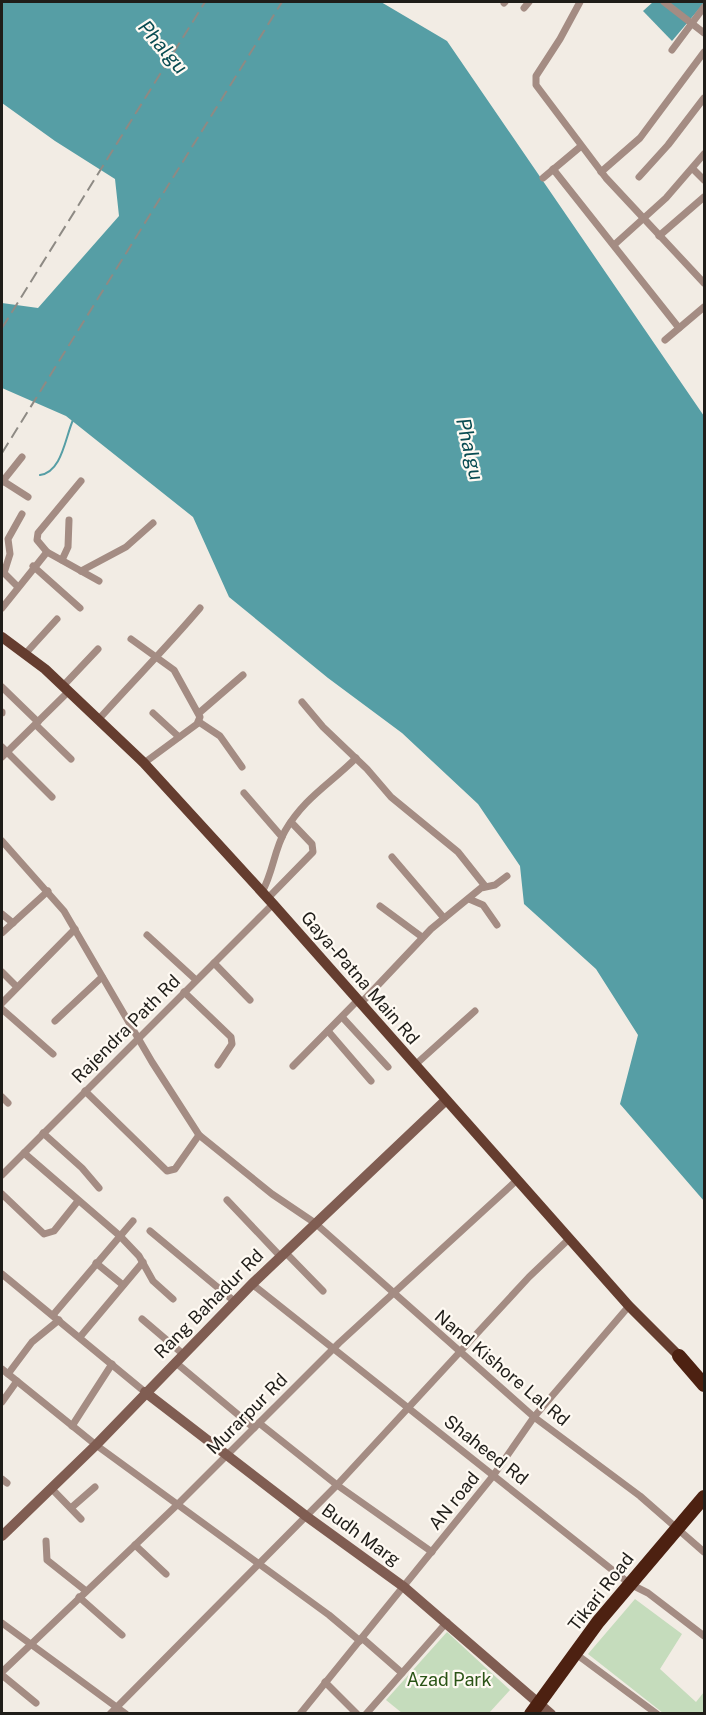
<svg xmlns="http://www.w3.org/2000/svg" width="706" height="1715" viewBox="0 0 706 1715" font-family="'Public Sans',sans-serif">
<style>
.green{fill:#c5dcbc}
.water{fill:#569ea5}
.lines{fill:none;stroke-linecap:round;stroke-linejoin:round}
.stream{stroke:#569ea5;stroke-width:2}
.street{stroke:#a48c83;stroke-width:7}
.secondary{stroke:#805d52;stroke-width:10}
.primary{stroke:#653d2f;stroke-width:10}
.highway{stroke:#4d2111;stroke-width:14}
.rail{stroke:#8e8a84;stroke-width:2;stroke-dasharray:12 6;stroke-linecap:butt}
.labels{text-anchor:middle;stroke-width:4.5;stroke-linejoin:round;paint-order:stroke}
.street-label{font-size:18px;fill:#1f1d19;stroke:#fffaf3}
.park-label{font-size:18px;fill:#2a5416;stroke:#fffaf3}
.water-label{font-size:20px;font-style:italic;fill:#094c52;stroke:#fffaf3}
</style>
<rect width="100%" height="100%" fill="#f2ece4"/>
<!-- green -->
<g class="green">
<path d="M635,1599L682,1634L660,1669L696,1702L704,1692V1713H663L588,1654Z"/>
<path d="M447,1632L510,1690L489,1713H402L386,1700Z"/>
</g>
<!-- water -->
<g class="water">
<path d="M2,2H381L447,41L704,416V1201L620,1104L638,1035L596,969L524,904L520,866L478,804L402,733L328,678L229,597L193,517L66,416L2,388V303L38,308L119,216L115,179L55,141L2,103Z"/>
<path d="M653,2H704V3L672,41L643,11Z"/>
</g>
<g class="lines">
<!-- stream -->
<path class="stream" d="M40,475C62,472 65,438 73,420"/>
<!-- street -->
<g class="street">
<path d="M580,2L560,39L536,76V85L606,178L704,283"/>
<path d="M664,2L704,33"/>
<path d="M504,3L505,2"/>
<path d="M524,8L529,2"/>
<path d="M672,50L704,7"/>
<path d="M553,169L679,328"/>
<path d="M693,169L704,180"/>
<path d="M601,172L640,138L704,52"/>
<path d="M639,177L668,145L704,98"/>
<path d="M543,178L580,147"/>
<path d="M659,236L704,197"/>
<path d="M614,245L666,198L704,154"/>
<path d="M665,340L704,307"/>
<path d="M3,481L28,497"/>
<path d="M2,482L22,457"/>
<path d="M47,552L37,540L38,533L81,481"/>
<path d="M62,560L68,547L69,520"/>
<path d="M33,566L80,608"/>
<path d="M81,571L126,547L153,523"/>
<path d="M17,586L4,573L10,554L8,539L22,514"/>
<path d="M2,608L47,552L99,581"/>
<path d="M131,639L174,670L200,717L197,724L144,763"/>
<path d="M26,653L57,619"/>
<path d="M63,686L98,649"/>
<path d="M2,687L38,722"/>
<path d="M302,702L323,727L367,769L391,797L458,852L485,886"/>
<path d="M2,712V713"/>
<path d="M153,713L179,737"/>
<path d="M199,713L243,675"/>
<path d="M98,720C132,682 167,647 200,608"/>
<path d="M199,722L220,736L242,767"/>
<path d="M36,725L71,759"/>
<path d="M2,747L52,797"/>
<path d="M2,757L68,692"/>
<path d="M244,793L282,837"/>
<path d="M2,841L64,911L152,1062L199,1135L272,1194L315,1223L534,1417L640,1496L704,1552"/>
<path d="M392,857L444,918"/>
<path d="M262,892C273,873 274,850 285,831C304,798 330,784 356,758"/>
<path d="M268,898L313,852L312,844L291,822"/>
<path d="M469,899L483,905L497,925"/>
<path d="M380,906L422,937"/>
<path d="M2,914L13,923"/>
<path d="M2,933L48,891"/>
<path d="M147,935L196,980"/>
<path d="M214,963L250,1000"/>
<path d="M2,972L16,986"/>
<path d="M184,992L231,1037L232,1044L218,1065"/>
<path d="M2,1003L75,929"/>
<path d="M361,1003L431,929L481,888L495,885L507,876"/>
<path d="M2,1009L53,1054"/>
<path d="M342,1017L388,1067"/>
<path d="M55,1021L102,977"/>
<path d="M328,1031L371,1081"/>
<path d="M415,1065L475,1011"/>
<path d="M293,1066L358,1000"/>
<path d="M85,1091L167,1171L175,1169L199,1135"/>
<path d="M2,1097L8,1103"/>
<path d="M43,1133L82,1168L99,1188"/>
<path d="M24,1153L120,1236L139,1256L153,1281L173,1299"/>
<path d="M2,1175L273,904"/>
<path d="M2,1194L44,1234L54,1231L78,1201"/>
<path d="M227,1200L280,1256"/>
<path d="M150,1231L234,1301"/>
<path d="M285,1252L323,1291"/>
<path d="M96,1263L123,1285"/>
<path d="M2,1274L145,1392"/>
<path d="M252,1284L630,1584L648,1593L704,1636"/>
<path d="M53,1315L133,1221"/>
<path d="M142,1319L183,1354"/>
<path d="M80,1337L143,1262"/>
<path d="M175,1362L254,1428"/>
<path d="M2,1369L96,1445L329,1615L360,1641"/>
<path d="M8,1374L32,1342L59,1320"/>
<path d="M2,1402L17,1381"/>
<path d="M259,1423L337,1485L432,1552"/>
<path d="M72,1426L112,1364"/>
<path d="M2,1479L7,1483"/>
<path d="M51,1488L81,1519"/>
<path d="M71,1508L95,1487"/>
<path d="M46,1541L47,1560L86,1591"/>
<path d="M135,1545L166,1574"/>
<path d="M79,1597L122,1635"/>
<path d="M2,1623L126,1714"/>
<path d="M362,1638L402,1673"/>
<path d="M576,1654L657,1714"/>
<path d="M2,1672L177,1505L339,1343L517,1180"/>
<path d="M2,1675L36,1703"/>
<path d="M325,1682L357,1714"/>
<path d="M110,1714L337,1485L529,1277L570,1238"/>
<path d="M300,1714L493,1476L534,1417L629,1306"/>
<path d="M366,1714L447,1622"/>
</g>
<!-- secondary -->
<g class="secondary">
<path d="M145,1392L306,1516L404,1587L551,1714"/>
<path d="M2,1536L96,1445L252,1284L445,1101"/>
</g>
<!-- primary -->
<path class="primary" d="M2,637L45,669L144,763L273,904L629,1306L679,1356"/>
<!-- highway -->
<g class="highway">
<path d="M679,1356L704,1385"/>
<path d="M531,1714L598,1622L704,1497"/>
</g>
<!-- rail -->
<g class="rail">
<path d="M2,328L205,2"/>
<path d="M2,453L282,2"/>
</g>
</g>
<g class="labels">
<!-- street labels -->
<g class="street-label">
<text transform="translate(360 978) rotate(49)" y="6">Gaya-Patna Main Rd</text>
<text transform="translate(126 1029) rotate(-45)" y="6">Rajendra Path Rd</text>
<text transform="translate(209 1304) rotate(-45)" y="6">Rang Bahadur Rd</text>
<text transform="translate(502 1368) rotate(40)" y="6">Nand Kishore Lal Rd</text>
<text transform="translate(247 1414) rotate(-45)" y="6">Murarpur Rd</text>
<text transform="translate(486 1450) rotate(38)" y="6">Shaheed Rd</text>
<text transform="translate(454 1501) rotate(-51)" y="6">AN road</text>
<text transform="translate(361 1535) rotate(36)" y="6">Budh Marg</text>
<text transform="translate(601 1592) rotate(-52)" y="6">Tikari Road</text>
</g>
<!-- park labels -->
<g class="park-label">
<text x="449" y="1686">Azad Park</text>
</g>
<!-- water labels -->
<g class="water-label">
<text transform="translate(163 47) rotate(49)" y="7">Phalgu</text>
<text transform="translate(470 449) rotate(77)" y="7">Phalgu</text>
</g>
</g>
<!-- border -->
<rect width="706" height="1715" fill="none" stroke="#1f1d19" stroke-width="6"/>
</svg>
